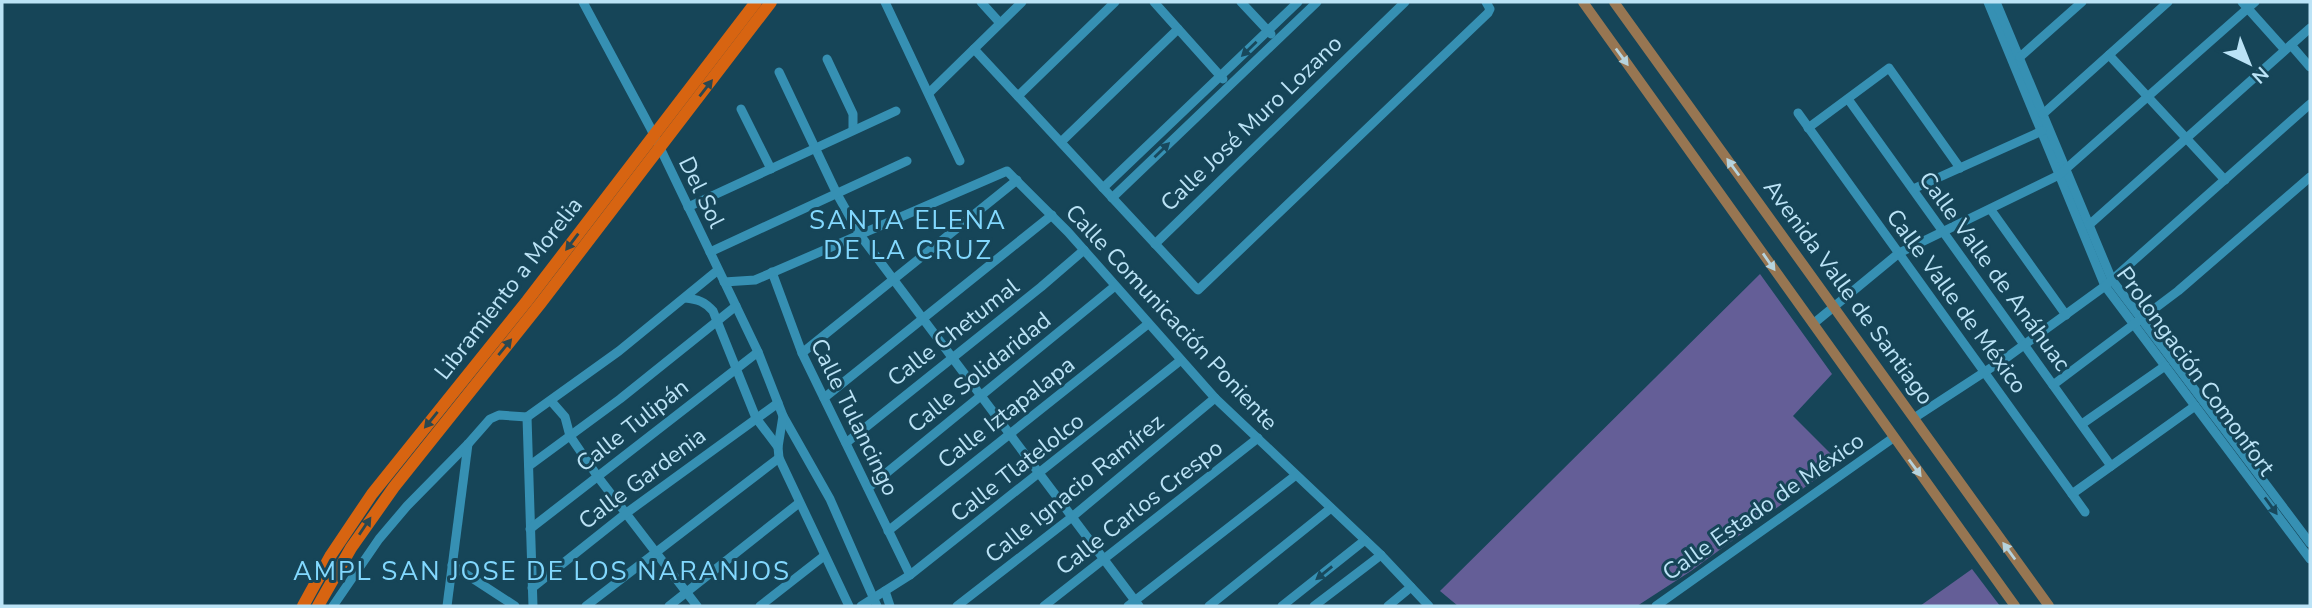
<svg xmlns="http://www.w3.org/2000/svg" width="2312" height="608" viewBox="0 0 2312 608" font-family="'Nunito Sans',sans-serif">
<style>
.green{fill:#645e97}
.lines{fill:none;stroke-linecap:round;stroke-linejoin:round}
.minor{stroke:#3690b3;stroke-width:9}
.major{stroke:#977652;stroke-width:10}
.highway{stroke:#d76411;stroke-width:12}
.oneway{fill:#18495d}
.oneway2{fill:#b6d3dd}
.oneway3{fill:#294851}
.labels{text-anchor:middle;stroke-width:6;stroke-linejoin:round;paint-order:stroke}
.street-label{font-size:23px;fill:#bbe3f6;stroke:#164558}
.quarter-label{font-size:26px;letter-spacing:2px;fill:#82d8fe;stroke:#164558}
</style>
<rect width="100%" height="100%" fill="#164558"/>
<!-- green -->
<g class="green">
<path d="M1760,274L1832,374L1793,416L1839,462L1691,571L1637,606H1458L1440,591Z"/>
<path d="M1972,569L2000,606H1920Z"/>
</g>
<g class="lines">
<!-- minor -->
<g class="minor">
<path d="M583,2L650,127L758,352L783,416L830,499L877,606"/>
<path d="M885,2L960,161"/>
<path d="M981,2L1000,23"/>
<path d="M1154,2L1223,79"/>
<path d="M1241,2L1271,34"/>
<path d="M1988,2L2105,286L2310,559"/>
<path d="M1996,2L2112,280L2310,543"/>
<path d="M2242,2L2285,50"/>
<path d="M2291,45L2310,67"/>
<path d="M974,49L1198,290L1488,13L1490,9L1486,2"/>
<path d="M2109,55L2225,180"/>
<path d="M2020,57L2082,2"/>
<path d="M827,59L853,114V130"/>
<path d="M779,72L837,194L860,235L1139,606"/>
<path d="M929,93L1022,2"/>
<path d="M1018,96L1115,2"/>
<path d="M1848,99L2111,466"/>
<path d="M741,109L771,169"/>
<path d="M1798,113L2085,512"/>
<path d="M2043,114L2168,2"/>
<path d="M1808,128L1889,68L1960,168"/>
<path d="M1061,142L1178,29"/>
<path d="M1103,188L1298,2"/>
<path d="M1913,189L2042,131"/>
<path d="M1112,198L1317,2"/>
<path d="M688,207L896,111"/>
<path d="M1991,210L2066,315"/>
<path d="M2089,225L2310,28"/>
<path d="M1155,244L1405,2"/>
<path d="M710,252L907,161"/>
<path d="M772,272L802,353L910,575"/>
<path d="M724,282L755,280L1007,171L1068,232L1215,398L1381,555L1429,606"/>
<path d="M685,298C698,299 705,302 713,311L756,418L778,447"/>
<path d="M1813,324L1899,253L2059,175L2255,2"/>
<path d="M802,353L1017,180"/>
<path d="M2053,385L2178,291L2310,177"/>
<path d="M824,398L1052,215"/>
<path d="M551,401L565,417L570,436L598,477L697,606"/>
<path d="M783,416L778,447L779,458L849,606"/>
<path d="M527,417L619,351L718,270"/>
<path d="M527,417L533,606"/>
<path d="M1914,418L2006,358L2105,286L2310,104"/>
<path d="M2082,424L2165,366"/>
<path d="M846,443L1041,287L1084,250"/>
<path d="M529,466L620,399L736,306"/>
<path d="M868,488L1115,286"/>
<path d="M2072,494L2195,406"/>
<path d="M530,529L758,352"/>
<path d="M888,531L1148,324"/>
<path d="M452,565L515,606"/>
<path d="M532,588L625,514L778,403"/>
<path d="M885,591L890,606"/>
<path d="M333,606L379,539L407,506L468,444L490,419L499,415L527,417"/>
<path d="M447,606L468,444"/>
<path d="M586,606L779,458"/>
<path d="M669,606L799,503"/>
<path d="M760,606L824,556"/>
<path d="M861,606L910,575L1181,360"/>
<path d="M957,606L1072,517L1215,398"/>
<path d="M1044,606L1258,438"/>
<path d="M1128,606L1296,475"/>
<path d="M1209,606L1331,508"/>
<path d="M1282,606L1365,540"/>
<path d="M1314,606L1381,555"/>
<path d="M1388,606L1411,587"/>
<path d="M1656,606L1893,438"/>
</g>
<!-- major -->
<g class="major">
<path d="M1583,2L2015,606"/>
<path d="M1614,2L2049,606"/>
</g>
<!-- highway -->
<g class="highway">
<path d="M303,606L331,555L372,494L527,301L756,2"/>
<path d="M318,606L351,548L394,487L540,304L771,2"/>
</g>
</g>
<!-- one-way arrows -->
<defs><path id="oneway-solid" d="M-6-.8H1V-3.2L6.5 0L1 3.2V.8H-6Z" transform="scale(1.75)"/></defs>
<g class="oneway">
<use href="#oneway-solid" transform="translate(1249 49) rotate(136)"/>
<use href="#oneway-solid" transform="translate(1162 150) rotate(-44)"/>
<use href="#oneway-solid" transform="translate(2271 506) rotate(54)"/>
<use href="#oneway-solid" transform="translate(1324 573) rotate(141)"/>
</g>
<g class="oneway2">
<use href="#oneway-solid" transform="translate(1622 57) rotate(54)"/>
<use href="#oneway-solid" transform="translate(1733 167) rotate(-126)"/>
<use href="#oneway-solid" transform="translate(1769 262) rotate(55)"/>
<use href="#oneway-solid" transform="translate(1915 468) rotate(54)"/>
<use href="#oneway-solid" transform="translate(2009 551) rotate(-126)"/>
</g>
<g class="oneway3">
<use href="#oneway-solid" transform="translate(706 88) rotate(-52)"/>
<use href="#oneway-solid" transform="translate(572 242) rotate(127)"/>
<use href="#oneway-solid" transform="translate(505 347) rotate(-51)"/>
<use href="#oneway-solid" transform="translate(431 420) rotate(129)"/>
<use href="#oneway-solid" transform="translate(365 526) rotate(-56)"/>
</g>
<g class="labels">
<!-- street labels -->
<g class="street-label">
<text transform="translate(1251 123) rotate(-44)" y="8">Calle José Muro Lozano</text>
<text transform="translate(702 192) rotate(64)" y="8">Del Sol</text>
<text transform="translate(1995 271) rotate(54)" y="8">Calle Valle de Anáhuac</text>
<text transform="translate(508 288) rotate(-52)" y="8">Libramiento a Morelia</text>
<text transform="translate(1849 292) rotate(54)" y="8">Avenida Valle de Santiago</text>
<text transform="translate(1957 301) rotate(54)" y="8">Calle Valle de México</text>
<text transform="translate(1172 317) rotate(47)" y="8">Calle Comunicación Poniente</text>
<text transform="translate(953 332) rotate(-38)" y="8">Calle Chetumal</text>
<text transform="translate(2196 371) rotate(54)" y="8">Prolongación Comonfort</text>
<text transform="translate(979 372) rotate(-39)" y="8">Calle Solidaridad</text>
<text transform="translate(1006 412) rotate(-38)" y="8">Calle Iztapalapa</text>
<text transform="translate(855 417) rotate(64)" y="8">Calle Tulancingo</text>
<text transform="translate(632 425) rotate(-38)" y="8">Calle Tulipán</text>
<text transform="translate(1017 467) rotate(-38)" y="8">Calle Tlatelolco</text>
<text transform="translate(642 478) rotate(-37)" y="8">Calle Gardenia</text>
<text transform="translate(1074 488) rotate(-39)" y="8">Calle Ignacio Ramírez</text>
<text transform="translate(1763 506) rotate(-35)" y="8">Calle Estado de México</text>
<text transform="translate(1139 507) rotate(-38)" y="8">Calle Carlos Crespo</text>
</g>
<!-- quarter labels -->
<g class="quarter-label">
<text x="908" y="229">SANTA ELENA<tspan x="908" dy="30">DE LA CRUZ</tspan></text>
<text x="542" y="580">AMPL SAN JOSE DE LOS NARANJOS</text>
</g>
</g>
<!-- border -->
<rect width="2312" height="608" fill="none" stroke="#bbe3f6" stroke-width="7"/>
<!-- north arrow -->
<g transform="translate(2249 63) rotate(137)" stroke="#164558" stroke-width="5" paint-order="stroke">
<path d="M0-5L12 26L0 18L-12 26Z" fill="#bbe3f6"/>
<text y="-10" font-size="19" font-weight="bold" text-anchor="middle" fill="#bbe3f6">N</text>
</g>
</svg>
